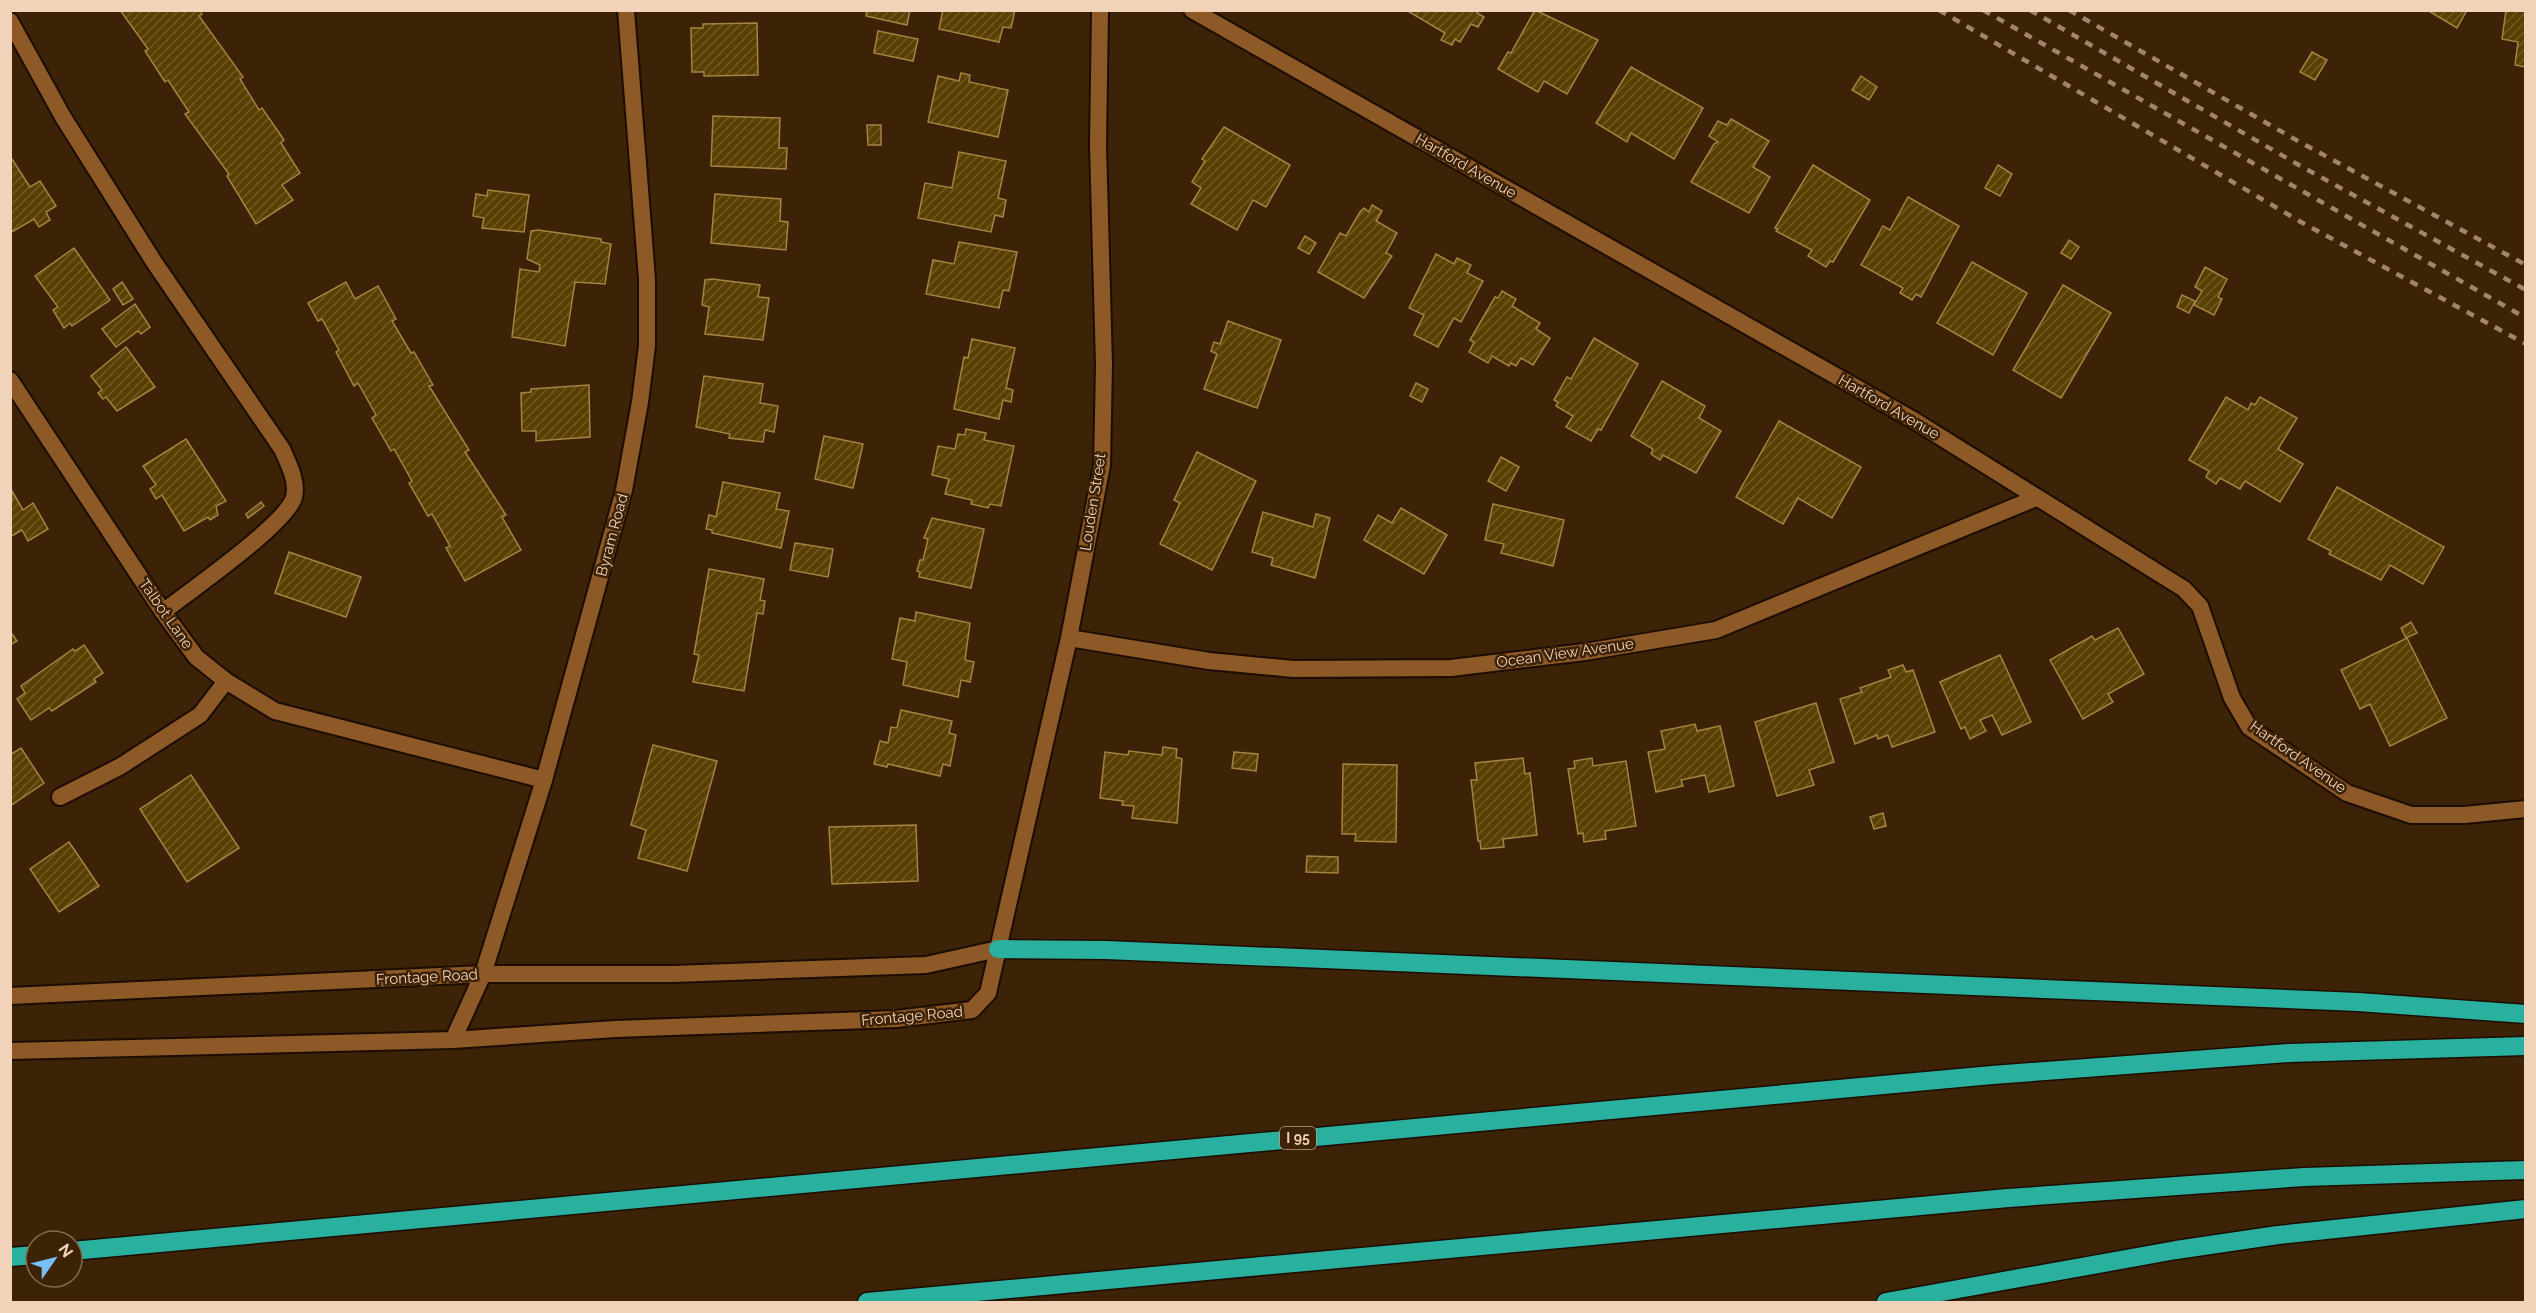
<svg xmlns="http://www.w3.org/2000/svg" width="2536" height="1313" viewBox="0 0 2536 1313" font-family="Raleway,sans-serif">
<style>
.building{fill:url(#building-hatch);stroke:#a58341;stroke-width:1.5}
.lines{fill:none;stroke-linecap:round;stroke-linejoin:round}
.service-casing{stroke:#1d0d01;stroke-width:20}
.minor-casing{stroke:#1d0d01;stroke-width:20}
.secondary-casing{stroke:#1d0d01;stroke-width:20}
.motorway-casing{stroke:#1d0d01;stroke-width:21}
.service{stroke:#8c5927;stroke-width:16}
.minor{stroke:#8c5927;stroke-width:16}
.secondary{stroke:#8c5927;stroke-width:16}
.motorway{stroke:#29b09f;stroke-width:18}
.rail{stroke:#a1856b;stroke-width:4.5;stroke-dasharray:8 8;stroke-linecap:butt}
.labels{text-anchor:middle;stroke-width:5;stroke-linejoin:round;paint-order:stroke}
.shield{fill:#3c2207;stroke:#bb9e84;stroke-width:1.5}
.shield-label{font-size:14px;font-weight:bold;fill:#f1d3ba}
.street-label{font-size:15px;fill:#f1d3ba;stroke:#3c2207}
</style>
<defs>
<pattern id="building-hatch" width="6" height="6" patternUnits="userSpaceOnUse" patternTransform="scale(1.5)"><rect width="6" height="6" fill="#583f02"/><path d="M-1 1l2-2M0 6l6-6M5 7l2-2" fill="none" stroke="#705a25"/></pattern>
</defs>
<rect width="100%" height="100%" fill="#3c2207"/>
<!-- building -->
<g class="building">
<path d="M 120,10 L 200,10 L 202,14 L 199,16 L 243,77 L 240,79 L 259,110 L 262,108 L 284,140 L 281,143 L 300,173 L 282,185 L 293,200 L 256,224 L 227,176 L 229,174 L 185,114 L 189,112 L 168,80 L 165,82 L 145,51 L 148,49 Z"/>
<path d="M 867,10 L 910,10 L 907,25 L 866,16 Z"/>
<path d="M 943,10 L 1015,10 L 1011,28 L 1003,27 L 999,42 L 939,29 Z"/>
<path d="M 1406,10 L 1478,10 L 1477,13 L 1484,17 L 1478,27 L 1471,24 L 1460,42 L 1455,39 L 1452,45 L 1441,40 L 1445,33 Z"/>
<path d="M 1535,10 L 1598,40 L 1567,94 L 1544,81 L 1538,92 L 1498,69 L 1508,52 L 1511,53 Z"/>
<path d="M 2427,10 L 2467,10 L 2457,28 Z"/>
<path d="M 2506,10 L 2526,10 L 2526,67 L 2515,65 L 2518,42 L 2502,39 Z"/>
<path d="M 757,23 L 758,75 L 704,76 L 704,72 L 692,72 L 691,28 L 703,28 L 703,24 Z"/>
<path d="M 878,31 L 918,39 L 913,61 L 874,53 Z"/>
<path d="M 2312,52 L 2327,60 L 2315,80 L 2300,72 Z"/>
<path d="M 1631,67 L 1703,108 L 1674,159 L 1631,133 L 1627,142 L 1596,123 Z"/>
<path d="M 961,73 L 970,75 L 969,82 L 1008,90 L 998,137 L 928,122 L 938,76 L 959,81 Z"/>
<path d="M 1861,76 L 1877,87 L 1869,100 L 1852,90 Z"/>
<path d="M 713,116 L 780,118 L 779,148 L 787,148 L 786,169 L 711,166 Z"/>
<path d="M 1731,119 L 1769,141 L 1753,167 L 1770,177 L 1749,213 L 1691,182 L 1714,144 L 1718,142 L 1709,136 L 1718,121 L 1727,125 Z"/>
<path d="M 867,125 L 881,125 L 881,145 L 868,145 Z"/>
<path d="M 1224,127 L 1290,165 L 1266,207 L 1253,200 L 1237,230 L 1191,204 L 1201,188 L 1192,182 L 1205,161 L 1202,159 Z"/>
<path d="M 959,152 L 1006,161 L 998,198 L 1006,200 L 1003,217 L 995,215 L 991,232 L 918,218 L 925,183 L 952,188 Z"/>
<path d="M 10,156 L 30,187 L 40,181 L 56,206 L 46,212 L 50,220 L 39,227 L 34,219 L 10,233 Z"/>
<path d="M 1813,165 L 1870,200 L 1833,262 L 1830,261 L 1826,267 L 1808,256 L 1812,250 L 1776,231 L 1778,229 L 1775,228 Z"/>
<path d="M 1998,165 L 2012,174 L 2000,196 L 1985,188 Z"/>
<path d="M 488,190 L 529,195 L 524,232 L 482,228 L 484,218 L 473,216 L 476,194 L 487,196 Z"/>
<path d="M 715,194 L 781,199 L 780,221 L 788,222 L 786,250 L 711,243 Z"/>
<path d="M 1908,197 L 1959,226 L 1921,297 L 1916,294 L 1912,300 L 1900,293 L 1903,288 L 1861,265 L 1883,226 L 1890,230 Z"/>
<path d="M 1372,205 L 1382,211 L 1376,221 L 1397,233 L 1386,253 L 1392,256 L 1364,298 L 1318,272 L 1340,233 L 1346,236 L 1360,212 L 1364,208 L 1369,212 Z"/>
<path d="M 538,230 L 601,239 L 601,242 L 611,244 L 605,284 L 575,282 L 565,346 L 512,337 L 520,269 L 539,272 L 540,265 L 527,259 L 531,231 Z"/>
<path d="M 1305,236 L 1316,243 L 1309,254 L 1298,248 Z"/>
<path d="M 2069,240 L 2079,247 L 2071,259 L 2061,253 Z"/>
<path d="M 959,242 L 1017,252 L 1009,291 L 1003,290 L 999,308 L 926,294 L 933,260 L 954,264 Z"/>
<path d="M 74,248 L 110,300 L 72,326 L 70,323 L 64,328 L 53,310 L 58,307 L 35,276 Z"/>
<path d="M 1436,254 L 1454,264 L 1457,258 L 1471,265 L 1467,273 L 1483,281 L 1461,322 L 1454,318 L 1438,347 L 1414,335 L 1424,315 L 1409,308 Z"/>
<path d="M 1972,262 L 2027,293 L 1993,355 L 1937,323 Z"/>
<path d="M 2205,267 L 2227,279 L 2218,297 L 2222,299 L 2214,315 L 2194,305 L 2202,291 L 2195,287 Z"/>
<path d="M 712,279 L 760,285 L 758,297 L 769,298 L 763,340 L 705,334 L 709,307 L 702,305 L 705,280 Z"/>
<path d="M 122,282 L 133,299 L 123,305 L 113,289 Z"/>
<path d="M 346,282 L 355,299 L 378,286 L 396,319 L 392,321 L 411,353 L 414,352 L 433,385 L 429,386 L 469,450 L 465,452 L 506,515 L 502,517 L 521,550 L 465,581 L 446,548 L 450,546 L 432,514 L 428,516 L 409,483 L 412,481 L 394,449 L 391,451 L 372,418 L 376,415 L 358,383 L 354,386 L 336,352 L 339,350 L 322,319 L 318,321 L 308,303 Z"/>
<path d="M 2063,285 L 2111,313 L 2061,398 L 2013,370 Z"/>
<path d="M 1502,291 L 1516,299 L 1512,306 L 1540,323 L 1536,329 L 1550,338 L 1533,365 L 1521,358 L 1516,366 L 1511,363 L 1509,366 L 1492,356 L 1488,363 L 1469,352 L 1474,342 L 1470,340 L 1495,297 L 1498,298 Z"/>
<path d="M 2182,295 L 2195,301 L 2189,313 L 2177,307 Z"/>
<path d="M 135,304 L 150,327 L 141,334 L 138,331 L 116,347 L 102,329 Z"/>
<path d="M 1228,321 L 1281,340 L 1257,408 L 1204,389 L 1217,354 L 1211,351 L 1214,342 L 1220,344 Z"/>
<path d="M 1594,338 L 1638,364 L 1601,430 L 1598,429 L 1591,441 L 1566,427 L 1573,416 L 1556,406 L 1558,402 L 1554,400 L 1567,377 L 1571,379 Z"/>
<path d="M 972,339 L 1015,348 L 1006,388 L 1013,390 L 1011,402 L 1003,400 L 999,419 L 954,409 L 964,357 L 968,358 Z"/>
<path d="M 126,347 L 155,387 L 117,411 L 106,397 L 103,399 L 98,393 L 102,390 L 91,376 Z"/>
<path d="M 704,376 L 763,384 L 760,403 L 778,406 L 774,432 L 765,430 L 763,442 L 729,438 L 730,434 L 696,427 Z"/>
<path d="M 1662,381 L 1705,406 L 1699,418 L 1721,431 L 1696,473 L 1663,455 L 1660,460 L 1651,454 L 1653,449 L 1631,436 Z"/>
<path d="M 1416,383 L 1428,389 L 1422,402 L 1410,396 Z"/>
<path d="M 589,385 L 590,437 L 536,441 L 536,431 L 522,431 L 521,393 L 531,392 L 531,389 Z"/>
<path d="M 2226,397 L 2248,410 L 2251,403 L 2255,405 L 2260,397 L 2297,418 L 2278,449 L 2303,464 L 2280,502 L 2245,481 L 2240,489 L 2220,478 L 2216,484 L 2206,477 L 2209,471 L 2189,460 Z"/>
<path d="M 1779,421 L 1861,467 L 1832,518 L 1798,498 L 1783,524 L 1736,497 Z"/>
<path d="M 966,429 L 986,433 L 984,440 L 1014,446 L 1001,506 L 990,504 L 988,508 L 971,504 L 972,500 L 945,494 L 949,479 L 932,475 L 938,446 L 955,449 L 958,434 L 965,435 Z"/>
<path d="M 824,436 L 863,444 L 853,488 L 815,479 Z"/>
<path d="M 186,439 L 226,501 L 216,506 L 218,515 L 210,520 L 208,517 L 184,531 L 162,495 L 156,499 L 150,489 L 156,485 L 143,466 Z"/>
<path d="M 1197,452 L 1256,481 L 1212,570 L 1160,544 L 1180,503 L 1174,500 Z"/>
<path d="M 1501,457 L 1519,467 L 1506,491 L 1488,481 Z"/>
<path d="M 723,482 L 780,493 L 776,509 L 789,511 L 781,548 L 712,533 L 712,530 L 706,529 L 709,515 L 716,517 Z"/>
<path d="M 2337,487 L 2444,547 L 2423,584 L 2390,565 L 2381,580 L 2329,554 L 2331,551 L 2308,539 Z"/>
<path d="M 12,491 L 23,510 L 33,503 L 48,529 L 28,541 L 22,530 L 10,537 Z"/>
<path d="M 261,502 L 264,506 L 248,518 L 246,514 Z"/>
<path d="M 1493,504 L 1564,520 L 1553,566 L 1501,553 L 1504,544 L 1485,540 Z"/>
<path d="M 1401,508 L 1447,535 L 1424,574 L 1364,540 L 1378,515 L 1392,523 Z"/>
<path d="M 1263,512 L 1313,527 L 1316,514 L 1330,518 L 1315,578 L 1271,565 L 1273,558 L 1252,552 Z"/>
<path d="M 932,518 L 984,529 L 971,588 L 919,577 L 920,572 L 917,571 L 920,560 L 923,560 L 928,539 L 924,538 Z"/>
<path d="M 795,543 L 833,549 L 828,577 L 790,570 Z"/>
<path d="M 289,552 L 361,577 L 346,617 L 275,593 Z"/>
<path d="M 709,569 L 764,579 L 760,600 L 765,601 L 763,614 L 757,613 L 744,691 L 693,682 L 699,655 L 694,654 Z"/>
<path d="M 916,612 L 970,623 L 965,660 L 974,662 L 970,682 L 961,680 L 958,697 L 903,685 L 907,662 L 892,659 L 900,618 L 915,621 Z"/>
<path d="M 2411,622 L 2417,633 L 2406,638 L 2401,628 Z"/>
<path d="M 2118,628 L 2144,674 L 2108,694 L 2113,702 L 2083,719 L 2050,660 L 2092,636 L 2095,640 Z"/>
<path d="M 10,631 L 17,641 L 10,645 Z"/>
<path d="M 2407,638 L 2447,718 L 2390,746 L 2370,704 L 2360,709 L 2341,670 Z"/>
<path d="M 84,645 L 103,673 L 94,679 L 96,682 L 52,711 L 49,708 L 31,720 L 17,699 L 25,693 L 21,686 L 73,649 L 75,651 Z"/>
<path d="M 2000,655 L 2031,722 L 2002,735 L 1992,715 L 1980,720 L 1986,731 L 1970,739 L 1965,727 L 1961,729 L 1940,682 Z"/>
<path d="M 1903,665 L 1906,672 L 1913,670 L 1935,732 L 1892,747 L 1888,735 L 1878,739 L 1877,735 L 1855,744 L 1840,699 L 1862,692 L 1860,688 L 1891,677 L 1888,670 Z"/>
<path d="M 1816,703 L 1834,762 L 1809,770 L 1814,785 L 1777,796 L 1755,722 Z"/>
<path d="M 901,710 L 952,721 L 949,733 L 956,735 L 950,766 L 943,764 L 940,776 L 888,764 L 887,767 L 874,764 L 880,741 L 888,743 L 891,727 L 897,728 Z"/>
<path d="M 1695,724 L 1697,731 L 1720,726 L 1734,786 L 1709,792 L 1705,775 L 1681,780 L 1683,786 L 1656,792 L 1648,752 L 1665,749 L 1661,731 Z"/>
<path d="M 653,745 L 717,761 L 687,871 L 638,858 L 646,830 L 631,825 Z"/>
<path d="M 1163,747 L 1177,749 L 1176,757 L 1182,759 L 1177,823 L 1132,818 L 1134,806 L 1122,805 L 1123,801 L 1100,798 L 1105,752 L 1128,755 L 1129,751 L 1162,755 Z"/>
<path d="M 21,748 L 44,783 L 10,806 L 10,755 Z"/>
<path d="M 1234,752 L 1258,754 L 1256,771 L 1232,768 Z"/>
<path d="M 1523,758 L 1525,774 L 1530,773 L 1537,835 L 1503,839 L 1504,847 L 1481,849 L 1480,841 L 1478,841 L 1471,780 L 1477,780 L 1475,763 Z"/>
<path d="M 1592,758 L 1593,766 L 1626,761 L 1636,826 L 1605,831 L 1606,839 L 1584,842 L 1583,833 L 1578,834 L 1568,769 L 1575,768 L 1574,761 Z"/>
<path d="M 1343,764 L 1397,765 L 1396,842 L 1355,841 L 1356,834 L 1342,834 Z"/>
<path d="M 191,775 L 239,848 L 187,882 L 140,809 Z"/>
<path d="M 1883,813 L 1886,826 L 1874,829 L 1870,817 Z"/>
<path d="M 916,825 L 918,881 L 832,884 L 829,827 Z"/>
<path d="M 69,842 L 99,886 L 59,912 L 30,869 Z"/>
<path d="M 1307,856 L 1338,857 L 1338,873 L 1306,872 Z"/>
</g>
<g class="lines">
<defs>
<g id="service">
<path d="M 10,21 L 63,117 L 154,262 L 282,449 C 288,463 298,481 294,497 C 288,523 188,592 163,612"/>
<path d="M 60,797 L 121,766 L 200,715 L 226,681"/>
</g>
<g id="minor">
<path d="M 1192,10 L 1915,421 L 2184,589 L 2200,606 L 2232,698 L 2249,727 L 2347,793 L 2411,815 L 2464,815 L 2526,809"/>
<path d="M 10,380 L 163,612 L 196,657 L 226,681 L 275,711 L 544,780"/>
<path d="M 1069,638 L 1209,661 L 1293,669 L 1451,668 L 1585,652 L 1716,630 L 2036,498"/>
<path d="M 998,949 L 1069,638 L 1102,465 L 1104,365 L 1098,145 L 1100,10"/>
</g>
<g id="secondary">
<path d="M 10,996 L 483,974 L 673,974 L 926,965 L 998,949 L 988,993 L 972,1010 L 896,1019 L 615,1029 L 453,1040 L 10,1051"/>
<path d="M 453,1040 L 483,974 L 544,780 L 624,490 L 640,402 L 647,346 L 647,279 L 626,10"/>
</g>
<g id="motorway">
<path d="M 998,949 L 1106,950 L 2358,1002 L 2526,1014"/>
<path d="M 72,1251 L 1992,1075 L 2289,1053 L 2526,1046"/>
<path d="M 10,1257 L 36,1255"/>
<path d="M 867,1302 L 2008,1198 L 2304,1177 L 2526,1170"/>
<path d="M 1886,1302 L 2176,1250 L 2278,1235 L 2526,1209"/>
</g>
</defs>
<!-- service casing -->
<use href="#service" class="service-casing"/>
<!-- minor casing -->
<use href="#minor" class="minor-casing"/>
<!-- secondary casing -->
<use href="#secondary" class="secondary-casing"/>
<!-- motorway casing -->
<use href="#motorway" class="motorway-casing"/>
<!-- service -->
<use href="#service" class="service"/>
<!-- minor -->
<use href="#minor" class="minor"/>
<!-- secondary -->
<use href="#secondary" class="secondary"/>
<!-- motorway -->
<use href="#motorway" class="motorway"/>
<!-- rail -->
<g class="rail">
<path d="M 1939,10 L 2301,222 L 2526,344"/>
<path d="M 1983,10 L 2526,318"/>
<path d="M 2030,10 L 2297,164 L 2526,290"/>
<path d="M 2069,10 L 2298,141 L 2526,265"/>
</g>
</g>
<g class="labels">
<!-- shield labels -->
<rect class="shield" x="1280" y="1127" width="36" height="22" rx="4.5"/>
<g class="shield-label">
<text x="1298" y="1143">I 95</text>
</g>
<!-- street labels -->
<g class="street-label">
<text transform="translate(1466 166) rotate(30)" y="5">Hartford Avenue</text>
<text transform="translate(1889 407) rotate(30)" y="5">Hartford Avenue</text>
<text transform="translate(1093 502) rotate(-81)" y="5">Louden Street</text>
<text transform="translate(612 535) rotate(-75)" y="5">Byram Road</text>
<text transform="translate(166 614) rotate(55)" y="5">Talbot Lane</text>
<text transform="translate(1565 653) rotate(-8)" y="5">Ocean View Avenue</text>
<text transform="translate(2298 757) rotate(35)" y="5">Hartford Avenue</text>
<text transform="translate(427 977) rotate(-3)" y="5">Frontage Road</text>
<text transform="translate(912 1016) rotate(-5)" y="5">Frontage Road</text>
</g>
</g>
<!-- border -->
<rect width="2536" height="1313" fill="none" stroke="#f1d3ba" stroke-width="24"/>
<!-- north arrow -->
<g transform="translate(54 1259) rotate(55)"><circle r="28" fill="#3c2207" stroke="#84694f" stroke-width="1.5"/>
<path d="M0-4.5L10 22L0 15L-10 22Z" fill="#76c0f7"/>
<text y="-9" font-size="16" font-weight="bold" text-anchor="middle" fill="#f1d3ba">N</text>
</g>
</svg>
